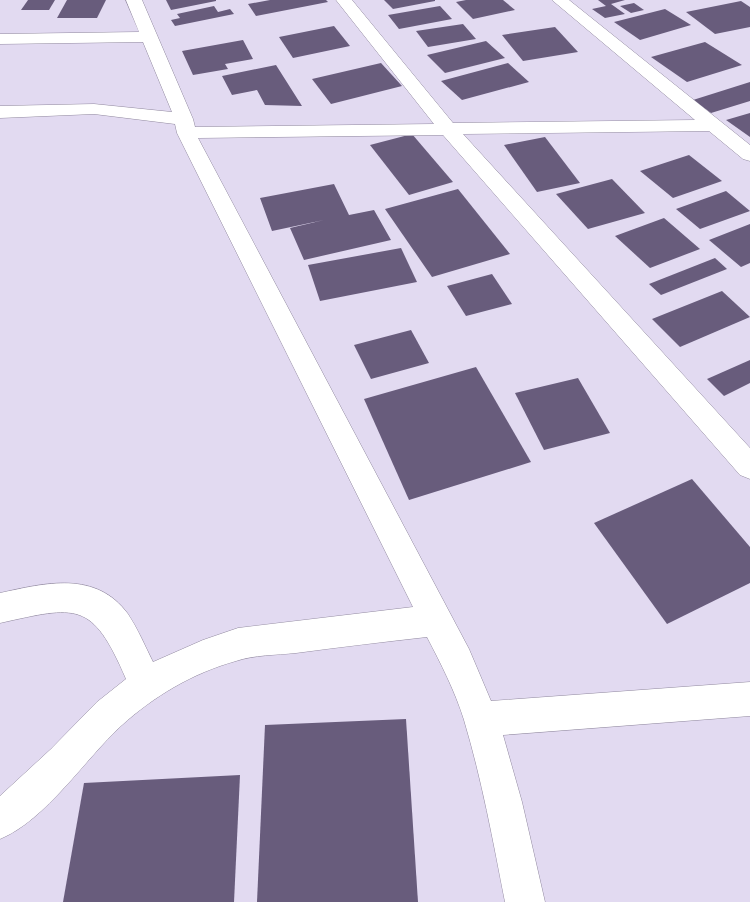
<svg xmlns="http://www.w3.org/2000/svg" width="750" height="902" viewBox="0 0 750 902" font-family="Quicksand,sans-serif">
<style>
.building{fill:#685c7c}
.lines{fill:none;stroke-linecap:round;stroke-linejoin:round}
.minor-casing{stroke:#91899f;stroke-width:1}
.minor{fill:#fff;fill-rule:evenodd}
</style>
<rect width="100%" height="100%" fill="#e2daf1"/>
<!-- building -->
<g class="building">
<path d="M 28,0 L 55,0 L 49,10 L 21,10 Z"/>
<path d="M 67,0 L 106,0 L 97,18 L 57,18 Z"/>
<path d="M 166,0 L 216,0 L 216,1 L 171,10 Z"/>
<path d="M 270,0 L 326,0 L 328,2 L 256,16 L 248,4 Z"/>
<path d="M 384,0 L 435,0 L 435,1 L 393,9 Z"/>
<path d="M 466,0 L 503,0 L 515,10 L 473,19 L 456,2 Z"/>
<path d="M 598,0 L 625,0 L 611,4 L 625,14 L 605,18 L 592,9 L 606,6 Z"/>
<path d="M 741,1 L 750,7 L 750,27 L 715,34 L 686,12 Z"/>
<path d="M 634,3 L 644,10 L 631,13 L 620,6 Z"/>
<path d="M 214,6 L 218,12 L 230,9 L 234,14 L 175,26 L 171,20 L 180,18 L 177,14 Z"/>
<path d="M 440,6 L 452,19 L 399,29 L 388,15 Z"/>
<path d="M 665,9 L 691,25 L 640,40 L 614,22 Z"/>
<path d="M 463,24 L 476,39 L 428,47 L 416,31 Z"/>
<path d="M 334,26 L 350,46 L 293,58 L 279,37 Z"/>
<path d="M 555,27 L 578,52 L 523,61 L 502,35 Z"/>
<path d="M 243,40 L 253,59 L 225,64 L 228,69 L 193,75 L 182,51 Z"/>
<path d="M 486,41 L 505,58 L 445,73 L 427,55 Z"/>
<path d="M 705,42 L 742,65 L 687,82 L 651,57 Z"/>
<path d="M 381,63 L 402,86 L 331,104 L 312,79 Z"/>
<path d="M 508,63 L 529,82 L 462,100 L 441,81 Z"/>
<path d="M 276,65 L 302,106 L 265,105 L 257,90 L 232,95 L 222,76 Z"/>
<path d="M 750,82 L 750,101 L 711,113 L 693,100 Z"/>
<path d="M 750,113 L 750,137 L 726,120 Z"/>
<path d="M 412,134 L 453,182 L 409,195 L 370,145 Z"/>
<path d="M 545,137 L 580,183 L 537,192 L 504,145 Z"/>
<path d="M 689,155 L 722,181 L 673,198 L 640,171 Z"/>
<path d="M 612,179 L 645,213 L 588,229 L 556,194 Z"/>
<path d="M 334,184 L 349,215 L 374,210 L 391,240 L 304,260 L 290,228 L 324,220 L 272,231 L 260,198 Z"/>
<path d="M 458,189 L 510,254 L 432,277 L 385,209 Z"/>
<path d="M 726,191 L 750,211 L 700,229 L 676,209 Z"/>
<path d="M 664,218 L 700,249 L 650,268 L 615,236 Z"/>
<path d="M 750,224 L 750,263 L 741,267 L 709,240 Z"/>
<path d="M 401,248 L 417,282 L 320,301 L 308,265 Z"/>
<path d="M 715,258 L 727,269 L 661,295 L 649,284 Z"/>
<path d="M 492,274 L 512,304 L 466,316 L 447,286 Z"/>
<path d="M 722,291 L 750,317 L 680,347 L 652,319 Z"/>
<path d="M 411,330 L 429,363 L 371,379 L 354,345 Z"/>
<path d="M 750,360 L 750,383 L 724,396 L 707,379 Z"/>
<path d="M 476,367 L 531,462 L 409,500 L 364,399 Z"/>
<path d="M 578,378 L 610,433 L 544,450 L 515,393 Z"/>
<path d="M 692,479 L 750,547 L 750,583 L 667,624 L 594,523 Z"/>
<path d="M 406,719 L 418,902 L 257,902 L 265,725 Z"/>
<path d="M 240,775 L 234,902 L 63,902 L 84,783 Z"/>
</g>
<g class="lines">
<defs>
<path id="minor" d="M 126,0 L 142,0 L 193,119 L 195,127 L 434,124 L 336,0 L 352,0 L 453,123 L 695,120 L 552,0 L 569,0 L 750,145 L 750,161 L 743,159 L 709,131 L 463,134 L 750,448 L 750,479 L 740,475 L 443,135 L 198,138 L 469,649 L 491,701 L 750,682 L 750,716 L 503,735 L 522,802 L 545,902 L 505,902 C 493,841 482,780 464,720 C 455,691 441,664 427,637 C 383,642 340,647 296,653 C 276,655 254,655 236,661 C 193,673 154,696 121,726 C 85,759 46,820 0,839 L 0,796 L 51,749 L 97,702 L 126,679 C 92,600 77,606 0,623 L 0,593 C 45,583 96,570 128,614 C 138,629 145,646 153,662 L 203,640 L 238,628 L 413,607 L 177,133 L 175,124 L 94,114 L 0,118 L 0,106 L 94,104 L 172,112 L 143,42 L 0,44 L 0,34 L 139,32 Z"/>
</defs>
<!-- minor casing -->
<use href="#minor" class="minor-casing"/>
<!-- minor -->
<use href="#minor" class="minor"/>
</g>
</svg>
